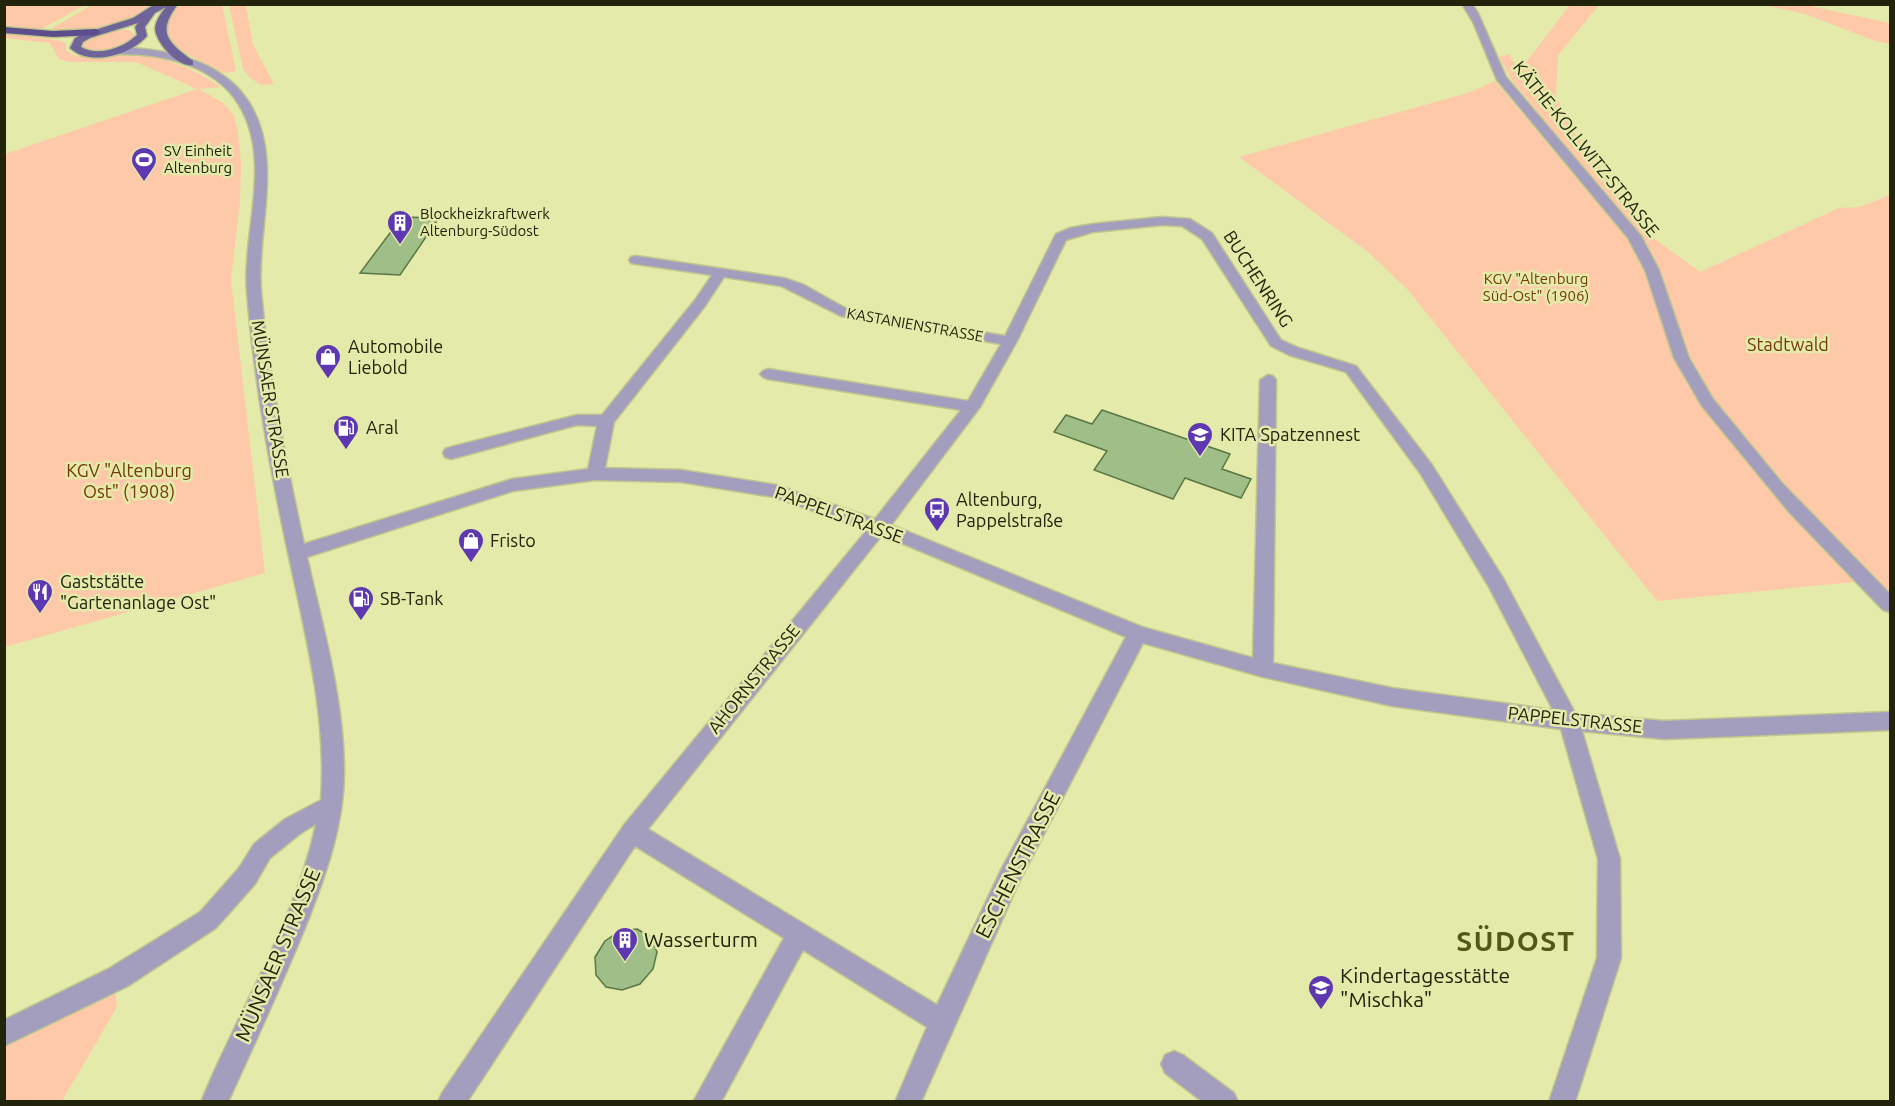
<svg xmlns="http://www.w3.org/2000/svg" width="1895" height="1106" viewBox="0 0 1895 1106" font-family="Ubuntu,sans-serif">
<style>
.green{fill:#fec9a9}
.building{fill:#9fbe88;stroke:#5a7744;stroke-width:1.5}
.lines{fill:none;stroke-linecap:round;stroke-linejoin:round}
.minor-casing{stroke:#c1c68d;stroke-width:3}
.major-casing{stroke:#c1c68d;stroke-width:3}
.highway-casing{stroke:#c1c68d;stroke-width:3}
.minor{fill:#a39ebd;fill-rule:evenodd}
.major{fill:#6f649a;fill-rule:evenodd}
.highway{fill:#5c4e8c;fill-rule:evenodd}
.labels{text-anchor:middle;stroke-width:5;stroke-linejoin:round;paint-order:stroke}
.far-poi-label{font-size:15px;fill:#21230a;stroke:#e4eaaa;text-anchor:start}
.far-park-label{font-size:15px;fill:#763804;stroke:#e4eaaa}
.far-street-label{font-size:15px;fill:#21230a;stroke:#e4eaaa}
.street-label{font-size:18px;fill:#21230a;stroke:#e4eaaa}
.park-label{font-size:18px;fill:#763804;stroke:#e4eaaa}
.poi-label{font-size:18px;fill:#21230a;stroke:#e4eaaa;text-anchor:start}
.near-street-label{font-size:21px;fill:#21230a;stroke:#e4eaaa}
.near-poi-label{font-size:21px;fill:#21230a;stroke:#e4eaaa;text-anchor:start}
.near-district-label{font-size:28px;font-weight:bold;letter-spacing:1.5px;fill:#53571a;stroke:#e4eaaa}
</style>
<rect width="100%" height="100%" fill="#e4eaaa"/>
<!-- green -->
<g class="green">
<path d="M 5,4 L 85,4 L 85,5 L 43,28 L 36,29 L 5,25 Z"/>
<path d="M 92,5 L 155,5 C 130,21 81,42 51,29 Z"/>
<path d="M 178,5 L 222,5 L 236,71 L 224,73 C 198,57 143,43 178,5 Z"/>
<path d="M 229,5 L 246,5 L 253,45 L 274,84 L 261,85 L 249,77 L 243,69 Z"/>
<path d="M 1570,5 L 1599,5 L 1558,55 L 1556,97 L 1575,133 L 1652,237 L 1700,272 L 1839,208 L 1860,207 L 1890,195 L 1890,596 L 1875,580 L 1657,601 L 1408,290 L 1368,252 L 1239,157 L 1471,92 L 1495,81 L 1627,239 L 1652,281 L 1666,288 C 1654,251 1627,222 1603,193 L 1604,189 L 1591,178 L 1511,79 L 1499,57 L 1509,54 L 1518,69 L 1524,65 Z"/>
<path d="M 1764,5 L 1805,5 L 1890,23 L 1890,44 L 1875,41 L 1805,14 Z"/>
<path d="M 114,30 L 130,30 L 136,36 C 125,50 96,56 81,47 L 85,39 Z"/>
<path d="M 5,33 L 62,41 L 66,44 L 66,50 C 83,65 110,52 130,53 C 162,56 195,69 221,87 L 199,89 L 223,103 L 234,115 L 238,132 L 241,164 L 240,201 L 231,280 L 265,573 L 5,647 L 5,154 L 197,89 L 136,62 L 69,62 L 59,59 L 50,43 L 5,38 Z"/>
<path d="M 115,989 L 117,1007 L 62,1101 L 5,1102 L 5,1044 Z"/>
</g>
<!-- building -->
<g class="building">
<path d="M 402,217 L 439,218 L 400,275 L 360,273 Z"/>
<path d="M 1102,410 L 1230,454 L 1222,469 L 1251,479 L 1241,498 L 1185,478 L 1173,499 L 1094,470 L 1107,451 L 1054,432 L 1066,415 L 1092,424 Z"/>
<path d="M 637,929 L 651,937 L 657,952 L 653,969 L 640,984 L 622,990 L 606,987 L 596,975 L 595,957 L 605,941 L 620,931 Z"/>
</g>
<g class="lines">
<defs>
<g id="minor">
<path d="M 1462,4 L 1472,4 L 1478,13 L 1506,77 L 1641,236 L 1659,270 L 1689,358 L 1713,399 L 1782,483 L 1890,594 L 1890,612 L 1883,610 L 1789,512 L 1702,406 L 1674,358 L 1645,270 L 1628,238 L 1497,80 L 1473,22 Z"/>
<path d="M 132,48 C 176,51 225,63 250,104 C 284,161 256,231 261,292 C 269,377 286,461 304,544 L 512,479 L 588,469 L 597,426 L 577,425 L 451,459 L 445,457 L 443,453 L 445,449 L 451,447 L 577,415 L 602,415 L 695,300 L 712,275 L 636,264 L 631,263 L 629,260 L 631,257 L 636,256 L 784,278 L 804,285 L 845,308 L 1005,336 L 1056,234 L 1070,228 L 1093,224 L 1162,217 L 1190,219 L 1212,233 L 1281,340 L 1299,348 L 1356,366 L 1432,465 L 1503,578 L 1575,713 L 1664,721 L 1890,712 L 1890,730 L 1664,739 L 1582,731 L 1620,859 L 1621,958 L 1575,1102 L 1549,1102 L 1597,958 L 1598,859 L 1561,729 L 1392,706 L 1263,677 L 1143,643 L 1018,884 L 921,1102 L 895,1102 L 927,1027 L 803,950 L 721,1102 L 693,1102 L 784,938 L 635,846 L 467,1102 L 438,1102 L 442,1093 L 624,825 L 867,530 L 774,497 L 681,482 L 595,480 L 513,491 L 307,557 C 323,628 344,699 344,772 C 344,823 327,871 309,918 C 284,980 256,1041 228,1102 L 201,1102 C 239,1009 295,923 316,824 L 301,833 L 270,858 L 255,884 L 216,928 L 128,986 L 4,1046 L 4,1020 L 110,968 L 200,912 L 239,868 L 254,844 L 285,819 L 321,800 C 327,717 306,638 289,557 C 270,470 254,381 247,292 C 242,232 273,161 239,105 C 214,63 158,53 114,54 L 109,51 L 114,48 ZM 1162,225 L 1182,226 L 1202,239 L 1271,346 L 1289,355 L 1346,372 L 1420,473 L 1489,587 L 1553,710 L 1392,688 L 1273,663 L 1276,380 L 1273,376 L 1268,375 L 1260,380 L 1253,658 L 1142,627 L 891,525 L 980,407 L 1017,341 L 1066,240 L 1093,232 ZM 724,277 L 781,286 L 841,316 L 1001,344 L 968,401 L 768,369 L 763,371 L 760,374 L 763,377 L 768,379 L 961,410 L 875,519 L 776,485 L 681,470 L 605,468 L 614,422 L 705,306 ZM 882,535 L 1126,637 L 1002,868 L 937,1005 L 648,829 Z"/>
<path d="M 1174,1051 L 1183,1055 L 1234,1093 L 1238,1102 L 1203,1102 L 1165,1073 L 1161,1064 L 1165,1055 Z"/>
</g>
<path id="major" d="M 155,4 L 178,4 C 156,33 168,42 193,61 L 193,65 C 178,68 155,42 155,28 C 156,20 161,13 166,7 L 155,13 L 145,27 L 147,36 C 131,55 89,67 70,48 L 75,38 L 82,34 L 133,18 ZM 138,23 L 135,27 L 137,35 C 123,48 98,57 81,47 L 83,42 L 90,38 Z"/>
<path id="highway" d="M 4,27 L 53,31 L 96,29 L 101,32 L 96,35 L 53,37 L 4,33 Z"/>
</defs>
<!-- minor casing -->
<use href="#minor" class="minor-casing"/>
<!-- major casing -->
<use href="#major" class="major-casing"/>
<!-- highway casing -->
<use href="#highway" class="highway-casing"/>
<!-- minor -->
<use href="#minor" class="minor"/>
<!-- major -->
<use href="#major" class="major"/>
<!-- highway -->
<use href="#highway" class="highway"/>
</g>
<!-- icons -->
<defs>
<symbol id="stadium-pin" viewBox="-11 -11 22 30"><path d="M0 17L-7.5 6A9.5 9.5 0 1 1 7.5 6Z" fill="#5e38b0" stroke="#e4eaaa"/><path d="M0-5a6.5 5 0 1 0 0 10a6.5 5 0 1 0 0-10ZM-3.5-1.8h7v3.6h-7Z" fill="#fff"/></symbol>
<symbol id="building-pin" viewBox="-11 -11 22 30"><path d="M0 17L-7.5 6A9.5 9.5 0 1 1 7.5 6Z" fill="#5e38b0" stroke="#e4eaaa"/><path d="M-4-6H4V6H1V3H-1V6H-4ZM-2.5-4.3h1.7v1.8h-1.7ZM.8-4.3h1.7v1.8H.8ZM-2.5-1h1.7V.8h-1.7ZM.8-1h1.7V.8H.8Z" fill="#fff"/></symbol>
<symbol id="shop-pin" viewBox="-11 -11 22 30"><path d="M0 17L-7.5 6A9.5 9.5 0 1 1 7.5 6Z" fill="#5e38b0" stroke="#e4eaaa"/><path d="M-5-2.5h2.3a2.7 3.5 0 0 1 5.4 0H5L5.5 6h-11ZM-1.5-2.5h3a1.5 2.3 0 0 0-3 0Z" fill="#fff"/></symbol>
<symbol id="fuel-pin" viewBox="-11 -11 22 30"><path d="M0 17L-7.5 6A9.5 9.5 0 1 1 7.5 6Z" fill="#5e38b0" stroke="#e4eaaa"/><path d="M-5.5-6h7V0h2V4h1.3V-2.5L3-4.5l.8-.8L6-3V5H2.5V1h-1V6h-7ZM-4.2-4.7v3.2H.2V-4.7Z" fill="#fff"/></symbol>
<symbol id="school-pin" viewBox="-11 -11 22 30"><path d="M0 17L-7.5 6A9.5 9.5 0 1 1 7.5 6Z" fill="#5e38b0" stroke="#e4eaaa"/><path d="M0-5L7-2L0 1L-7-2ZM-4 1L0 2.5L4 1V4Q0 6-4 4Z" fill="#fff"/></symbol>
<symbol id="bus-pin" viewBox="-11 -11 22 30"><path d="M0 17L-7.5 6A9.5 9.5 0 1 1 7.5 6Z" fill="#5e38b0" stroke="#e4eaaa"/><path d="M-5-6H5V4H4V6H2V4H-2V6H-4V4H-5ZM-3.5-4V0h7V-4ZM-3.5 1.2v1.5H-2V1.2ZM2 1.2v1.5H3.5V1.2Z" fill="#fff"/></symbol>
<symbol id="restaurant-pin" viewBox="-11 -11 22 30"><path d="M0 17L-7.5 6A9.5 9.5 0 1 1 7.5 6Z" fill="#5e38b0" stroke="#e4eaaa"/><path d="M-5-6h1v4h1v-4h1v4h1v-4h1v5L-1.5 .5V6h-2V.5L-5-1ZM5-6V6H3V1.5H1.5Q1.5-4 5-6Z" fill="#fff"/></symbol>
</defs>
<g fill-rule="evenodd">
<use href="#stadium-pin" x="129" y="145" width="30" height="40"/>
<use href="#building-pin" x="385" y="208" width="30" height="40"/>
<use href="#shop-pin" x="313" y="342" width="30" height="40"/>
<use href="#fuel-pin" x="331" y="413" width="30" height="40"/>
<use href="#school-pin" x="1185" y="420" width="30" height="40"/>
<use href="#bus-pin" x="922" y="495" width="30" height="40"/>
<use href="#shop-pin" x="456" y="526" width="30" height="40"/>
<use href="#restaurant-pin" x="25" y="577" width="30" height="40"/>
<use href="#fuel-pin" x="346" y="584" width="30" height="40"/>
<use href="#building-pin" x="610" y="925" width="30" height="40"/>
<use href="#school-pin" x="1306" y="973" width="30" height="40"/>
</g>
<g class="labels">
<!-- far-poi labels -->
<g class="far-poi-label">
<text x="164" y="156">SV Einheit<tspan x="164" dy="17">Altenburg</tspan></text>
<text x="420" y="219">Blockheizkraftwerk<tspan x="420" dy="17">Altenburg-Südost</tspan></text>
</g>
<!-- far-park labels -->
<g class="far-park-label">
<text x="1536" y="284">KGV "Altenburg<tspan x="1536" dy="17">Süd-Ost" (1906)</tspan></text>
</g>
<!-- far-street labels -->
<g class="far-street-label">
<text transform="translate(915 325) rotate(10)" y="5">KASTANIENSTRASSE</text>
</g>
<!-- street labels -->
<g class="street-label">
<text transform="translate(1586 149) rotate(51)" y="6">KÄTHE-KOLLWITZ-STRASSE</text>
<text transform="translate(1258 279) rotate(57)" y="6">BUCHENRING</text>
<text transform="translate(270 399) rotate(81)" y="6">MÜNSAER STRASSE</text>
<text transform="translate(839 515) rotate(20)" y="6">PAPPELSTRASSE</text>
<text transform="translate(754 679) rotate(-51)" y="6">AHORNSTRASSE</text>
<text transform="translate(1575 720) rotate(6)" y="6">PAPPELSTRASSE</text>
</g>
<!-- park labels -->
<g class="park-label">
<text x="1788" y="351">Stadtwald</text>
<text x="129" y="477">KGV "Altenburg<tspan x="129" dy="21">Ost" (1908)</tspan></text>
</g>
<!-- poi labels -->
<g class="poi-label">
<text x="348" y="353">Automobile<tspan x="348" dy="21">Liebold</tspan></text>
<text x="366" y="434">Aral</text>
<text x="1220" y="441">KITA Spatzennest</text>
<text x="956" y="506">Altenburg,<tspan x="956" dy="21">Pappelstraße</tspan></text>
<text x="490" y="547">Fristo</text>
<text x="60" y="588">Gaststätte<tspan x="60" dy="21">"Gartenanlage Ost"</tspan></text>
<text x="380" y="605">SB-Tank</text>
</g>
<!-- near-street labels -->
<g class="near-street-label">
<text transform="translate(1018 865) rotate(-63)" y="7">ESCHENSTRASSE</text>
<text transform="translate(278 955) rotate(-67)" y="7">MÜNSAER STRASSE</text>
</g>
<!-- near-poi labels -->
<g class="near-poi-label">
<text x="644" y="947">Wasserturm</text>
<text x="1340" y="983">Kindertagesstätte<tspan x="1340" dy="24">"Mischka"</tspan></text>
</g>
<!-- near-district labels -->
<g class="near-district-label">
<text x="1516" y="951">SÜDOST</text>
</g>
</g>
<!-- border -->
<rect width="1895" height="1106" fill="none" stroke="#21230a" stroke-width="12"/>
</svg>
